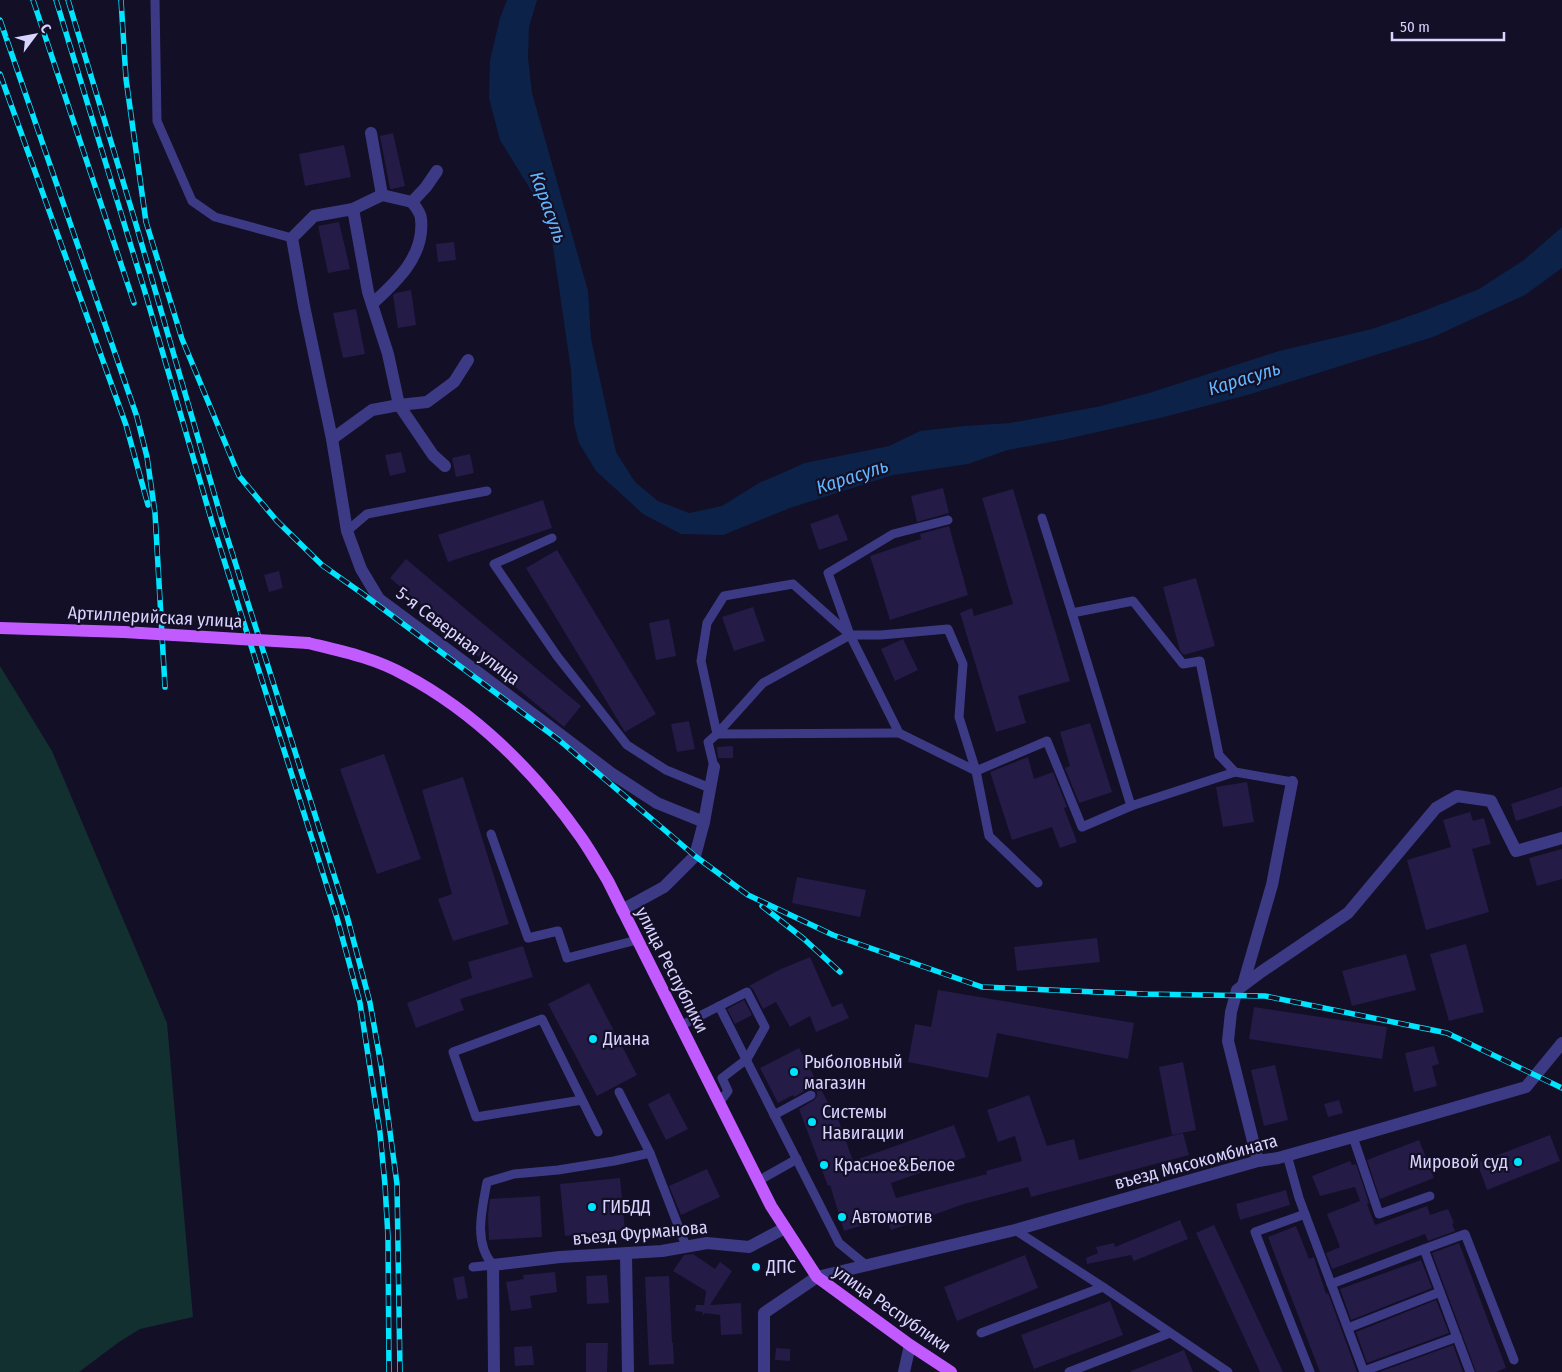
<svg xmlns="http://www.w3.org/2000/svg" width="1562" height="1372" viewBox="0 0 1562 1372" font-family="'Fira Sans Condensed',sans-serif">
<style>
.green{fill:#12302f}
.water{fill:#0c2248}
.building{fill:#241b47}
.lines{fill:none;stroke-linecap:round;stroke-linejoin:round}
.service{stroke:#3d3a85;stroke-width:9}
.minor{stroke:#3d3a85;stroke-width:12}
.primary{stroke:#c25bff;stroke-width:12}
.rail-casing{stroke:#00e5ff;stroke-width:5.5}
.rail{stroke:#130f26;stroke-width:4;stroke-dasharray:11;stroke-linecap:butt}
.primary-bridge{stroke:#c25bff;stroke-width:12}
.poi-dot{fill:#00e5ff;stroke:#130f26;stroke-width:2}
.labels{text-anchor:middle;stroke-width:4.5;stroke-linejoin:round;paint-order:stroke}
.street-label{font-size:18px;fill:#d9d4ff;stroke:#130f26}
.poi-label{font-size:18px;fill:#d9d4ff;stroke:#130f26;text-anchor:start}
.water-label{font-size:19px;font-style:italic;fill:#62b6ff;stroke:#130f26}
</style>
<rect width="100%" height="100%" fill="#130f26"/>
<!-- green -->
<path class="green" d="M 0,666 L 52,751 L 167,1023 L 193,1317 L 140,1329 L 119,1342 L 79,1372 L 0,1372 Z"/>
<!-- water -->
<path class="water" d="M 507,0 L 537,0 L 529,27 L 528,57 L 532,93 L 588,291 L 591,339 L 616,452 L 635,482 L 658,501 L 689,513 L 722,506 L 759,483 L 805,463 L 889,446 L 920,431 L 964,426 L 1010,423 L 1101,406 L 1149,393 L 1279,351 L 1372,329 L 1421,312 L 1479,289 L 1524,260 L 1562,227 L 1562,268 L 1525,295 L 1433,337 L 1251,394 L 1164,417 L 1062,440 L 1008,450 L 968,464 L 893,475 L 790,508 L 723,535 L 681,534 L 643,514 L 596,471 L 579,443 L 574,424 L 571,370 L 551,233 L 537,200 L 500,140 L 489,98 L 490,60 L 500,18 Z"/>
<!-- building -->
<g class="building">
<path d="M 393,133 L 405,186 L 392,189 L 390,189 L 380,136 Z"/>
<path d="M 344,145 L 351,177 L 305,186 L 299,154 Z"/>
<path d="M 339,222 L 350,269 L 328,273 L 318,226 Z"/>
<path d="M 454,242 L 456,260 L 438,262 L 436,244 Z"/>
<path d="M 411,290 L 416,325 L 398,328 L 393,295 L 396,293 Z"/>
<path d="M 356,309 L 365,354 L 343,358 L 333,313 Z"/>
<path d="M 401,452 L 406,472 L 390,476 L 385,455 Z"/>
<path d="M 470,454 L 474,473 L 456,477 L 452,458 Z"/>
<path d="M 943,488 L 949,513 L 917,522 L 911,496 Z"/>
<path d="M 1013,489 L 1070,681 L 1018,696 L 1026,723 L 996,732 L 960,613 L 972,608 L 974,616 L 1013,604 L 982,498 Z"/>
<path d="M 543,500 L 552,528 L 448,562 L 438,535 Z"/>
<path d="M 838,514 L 848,540 L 819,550 L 810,524 Z"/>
<path d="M 949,526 L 968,595 L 890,620 L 870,556 L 921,539 L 920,534 Z"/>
<path d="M 557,550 L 656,714 L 625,732 L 526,568 Z"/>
<path d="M 406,559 L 581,706 L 564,727 L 468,648 L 470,646 L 390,578 Z"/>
<path d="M 279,571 L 283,588 L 269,592 L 264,575 Z"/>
<path d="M 1196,578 L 1215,646 L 1184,655 L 1180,651 L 1163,587 Z"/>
<path d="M 753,607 L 765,641 L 734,651 L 722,617 Z"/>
<path d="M 669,619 L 676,656 L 656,660 L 649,623 Z"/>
<path d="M 903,639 L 918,670 L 895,681 L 881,649 Z"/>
<path d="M 689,721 L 695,749 L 677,752 L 671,724 Z"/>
<path d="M 1090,723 L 1112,792 L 1079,803 L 1065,768 L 1070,766 L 1060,732 Z"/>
<path d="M 733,746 L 733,758 L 718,758 L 717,747 Z"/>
<path d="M 384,754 L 421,859 L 377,874 L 340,769 Z"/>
<path d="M 1028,757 L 1034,779 L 1053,772 L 1067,807 L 1064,808 L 1077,842 L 1060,848 L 1052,827 L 1012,840 L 990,772 Z"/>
<path d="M 463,777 L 509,924 L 453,941 L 438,899 L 452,894 L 422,790 Z"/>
<path d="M 1247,782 L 1254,822 L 1223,827 L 1216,787 Z"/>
<path d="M 1562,787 L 1562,806 L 1516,821 L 1511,804 Z"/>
<path d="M 1470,812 L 1473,821 L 1484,818 L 1491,844 L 1472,849 L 1489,912 L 1426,930 L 1407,860 L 1451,847 L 1443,820 Z"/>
<path d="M 1562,849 L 1562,879 L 1537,886 L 1529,858 Z"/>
<path d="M 797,877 L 866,890 L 860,917 L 792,903 Z"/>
<path d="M 1097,938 L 1100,962 L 1017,971 L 1014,947 Z"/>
<path d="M 1466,944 L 1484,1012 L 1449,1021 L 1430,954 Z"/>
<path d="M 523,946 L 533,977 L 460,999 L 464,1010 L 416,1028 L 407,1003 L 472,978 L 468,962 Z"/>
<path d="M 1406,954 L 1416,990 L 1352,1006 L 1342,971 Z"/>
<path d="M 810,957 L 832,1007 L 842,1003 L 849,1018 L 816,1032 L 810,1016 L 790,1027 L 776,1002 L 763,1009 L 753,989 L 749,986 L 781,969 Z"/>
<path d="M 589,983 L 637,1075 L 597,1096 L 548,1004 Z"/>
<path d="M 938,990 L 1134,1023 L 1128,1059 L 997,1033 L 988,1078 L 908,1062 L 915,1024 L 931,1027 Z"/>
<path d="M 744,1000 L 752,1015 L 735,1024 L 727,1009 Z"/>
<path d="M 1254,1007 L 1387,1027 L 1382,1059 L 1249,1039 Z"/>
<path d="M 1434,1046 L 1439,1064 L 1432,1066 L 1437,1086 L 1414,1092 L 1405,1053 Z"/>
<path d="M 799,1048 L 834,1114 L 836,1113 L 853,1161 L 954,1125 L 966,1157 L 891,1183 L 896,1198 L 987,1174 L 986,1171 L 1022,1161 L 1015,1136 L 998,1142 L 987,1110 L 1029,1095 L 1047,1146 L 1074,1139 L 1079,1160 L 1183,1133 L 1189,1155 L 1031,1197 L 1028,1187 L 964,1204 L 891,1230 L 886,1218 L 844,1231 L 830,1185 L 828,1186 L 799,1109 L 814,1100 L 817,1096 L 817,1092 L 814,1089 L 808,1089 L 794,1097 L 793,1095 L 778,1103 L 760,1068 Z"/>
<path d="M 1183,1062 L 1196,1130 L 1172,1135 L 1159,1067 Z"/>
<path d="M 1275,1065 L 1288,1120 L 1264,1126 L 1251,1070 Z"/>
<path d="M 669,1093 L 688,1129 L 666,1140 L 648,1104 Z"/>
<path d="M 1339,1100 L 1343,1113 L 1328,1117 L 1324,1104 Z"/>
<path d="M 1550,1135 L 1560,1161 L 1487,1190 L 1477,1163 Z"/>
<path d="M 1419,1140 L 1434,1178 L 1380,1199 L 1367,1160 Z"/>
<path d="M 1350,1161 L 1352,1165 L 1356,1164 L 1369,1203 L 1367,1204 L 1375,1225 L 1427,1206 L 1430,1215 L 1448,1209 L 1454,1223 L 1452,1224 L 1455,1231 L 1428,1241 L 1425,1234 L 1332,1269 L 1326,1253 L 1340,1247 L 1327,1214 L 1360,1201 L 1355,1187 L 1320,1196 L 1312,1176 Z"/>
<path d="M 707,1169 L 720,1197 L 681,1215 L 669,1186 Z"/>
<path d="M 620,1178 L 625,1230 L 565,1236 L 560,1184 Z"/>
<path d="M 1286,1190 L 1290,1205 L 1240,1220 L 1236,1204 Z"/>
<path d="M 540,1196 L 542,1237 L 489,1240 L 488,1215 L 490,1199 Z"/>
<path d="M 1180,1220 L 1188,1239 L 1134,1261 L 1131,1255 L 1087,1264 L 1086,1258 L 1098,1253 L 1096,1247 L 1114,1243 L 1115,1247 Z"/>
<path d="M 1214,1225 L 1283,1372 L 1260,1372 L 1196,1233 Z"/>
<path d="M 1296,1226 L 1309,1259 L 1314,1257 L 1326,1294 L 1328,1293 L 1357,1372 L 1320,1372 L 1268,1237 Z"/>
<path d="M 1459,1243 L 1506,1368 L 1496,1372 L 1476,1372 L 1432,1253 Z"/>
<path d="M 693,1254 L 715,1269 L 720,1262 L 732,1271 L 710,1305 L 741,1303 L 742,1334 L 721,1335 L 720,1315 L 705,1313 L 702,1316 L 703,1312 L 695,1311 L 696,1305 L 704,1305 L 706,1291 L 673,1271 L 684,1255 Z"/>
<path d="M 1025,1255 L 1038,1288 L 957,1321 L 944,1287 Z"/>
<path d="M 1421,1260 L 1432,1288 L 1351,1320 L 1340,1289 Z"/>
<path d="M 555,1272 L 557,1292 L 530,1296 L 532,1308 L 511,1311 L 506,1282 L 524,1279 L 523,1275 Z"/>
<path d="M 607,1275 L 609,1303 L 587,1304 L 586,1276 Z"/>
<path d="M 464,1276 L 468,1298 L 457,1300 L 453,1278 Z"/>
<path d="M 669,1276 L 672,1343 L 673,1343 L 674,1364 L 649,1365 L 645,1277 Z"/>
<path d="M 1436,1300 L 1449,1333 L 1367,1363 L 1356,1332 Z"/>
<path d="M 1110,1301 L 1123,1335 L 1034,1369 L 1021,1335 Z"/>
<path d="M 586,1343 L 608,1343 L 607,1372 L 586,1372 Z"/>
<path d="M 1453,1345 L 1463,1372 L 1379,1372 Z"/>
<path d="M 532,1346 L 534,1365 L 515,1366 L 514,1347 Z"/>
<path d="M 776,1348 L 790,1349 L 790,1361 L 775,1360 Z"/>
<path d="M 1184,1350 L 1193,1372 L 1131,1372 L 1131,1371 Z"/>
</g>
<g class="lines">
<!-- service -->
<g class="service">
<path d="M 155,0 L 157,121 L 192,201 L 215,217 L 292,238"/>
<path d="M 1042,518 L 1072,613 L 1133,601 L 1183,664 L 1200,661 L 1219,755 L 1235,772 L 1292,782"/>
<path d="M 948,520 L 893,534 L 828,573 L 850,635 L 881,635 L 948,629 L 963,664 L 959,717 L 976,771 L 1047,741 L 1082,827 L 1131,806 L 1072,613"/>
<path d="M 347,531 L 367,514 L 487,491"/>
<path d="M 552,538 L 494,564 L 557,656 L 627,745 L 666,770 L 710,788"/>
<path d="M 850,635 L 763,683 L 717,734 L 701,661 L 707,623 L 724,596 L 793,584 L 850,635 L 899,733 L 976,771 L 989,836 L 1038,883"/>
<path d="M 714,767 L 708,742 L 717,734 L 899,733"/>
<path d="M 1131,806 L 1235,772"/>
<path d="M 491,834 L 528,938 L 558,931 L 567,958 L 637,940"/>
<path d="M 719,1006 L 839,1243 L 867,1266"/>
<path d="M 680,1026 L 747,992 L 765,1027 L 747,1059 L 722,1078 L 728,1091 L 719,1103"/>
<path d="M 619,1092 L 650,1153"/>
<path d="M 582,1100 L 476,1117 L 453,1052 L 542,1019 L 598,1132"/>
<path d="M 774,1115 L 811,1095"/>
<path d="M 1353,1137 L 1379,1214 L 1430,1196"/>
<path d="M 1287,1155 L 1299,1198 L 1364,1372"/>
<path d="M 758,1181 L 797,1159"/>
<path d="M 1305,1214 L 1255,1232 L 1310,1372"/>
<path d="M 1015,1230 L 1103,1287 L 1228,1372"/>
<path d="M 1424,1249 L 1465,1234 L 1514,1360"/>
<path d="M 493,1265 C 473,1243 482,1209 487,1182 L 514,1174 L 558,1170 L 614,1161 L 650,1153 L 686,1246"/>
<path d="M 473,1267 L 493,1265"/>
<path d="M 1331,1284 L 1424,1249 L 1470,1372"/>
<path d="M 1348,1328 L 1440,1292"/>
<path d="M 981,1333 L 1103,1287"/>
<path d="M 1364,1371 L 1457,1337"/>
<path d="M 1069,1372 L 1170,1333"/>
</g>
<!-- minor -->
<g class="minor">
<path d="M 371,133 L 382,195"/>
<path d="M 353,209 L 382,195 L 412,202 L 426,187 L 437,171"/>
<path d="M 372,304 C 396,282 425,256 421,219 C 421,213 415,206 412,202"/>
<path d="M 468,360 L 454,382 L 427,402 L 399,405 L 388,354 L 368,292 L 353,209 L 314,216 L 292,238 L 304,306 L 332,439 L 347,531 L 361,569 L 379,599 L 479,673 L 611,773 L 657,803 L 704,822"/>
<path d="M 332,439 L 372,410 L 399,405 L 433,455 L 445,466"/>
<path d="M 622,910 L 664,887 L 695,856 L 704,822 L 714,767"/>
<path d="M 1243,985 L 1272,885 L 1292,782"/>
<path d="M 1258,1161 L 1228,1041 L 1231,1012 L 1237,990 L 1261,972 L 1348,913 L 1436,808 L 1457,796 L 1491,801 L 1516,851 L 1562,838"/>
<path d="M 626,1254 L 628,1372"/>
<path d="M 494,1372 L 493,1265 L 560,1257 L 662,1251 L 707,1243 L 749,1247 L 785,1228"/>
<path d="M 764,1372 L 764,1313 L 817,1277 L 1015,1230 L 1258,1161 L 1278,1158 L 1353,1137 L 1526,1087 L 1562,1043"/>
<path d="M 904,1372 L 910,1345"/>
</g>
<!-- primary -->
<g class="primary">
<path d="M 0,628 L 124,632"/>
<path d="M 308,643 C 341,651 375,658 405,675 C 475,712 535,772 580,836 C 590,850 599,866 608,881 L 771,1206 L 817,1277 L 910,1345 L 951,1372"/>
</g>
<defs>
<g id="rail">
<path d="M 33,0 L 134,303"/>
<path d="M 56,0 L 145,292 L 212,522 L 337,918 L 360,1003 L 380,1133 L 385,1185 L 388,1237 L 389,1372"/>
<path d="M 68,0 L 135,221 L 223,524 L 347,916 L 370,1003 L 381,1065 L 397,1184 L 400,1372"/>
<path d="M 121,0 L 126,79 L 146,222 L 182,339 L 239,476 L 277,521 L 322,565 L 363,594 L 559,740 L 695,856 L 748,895 L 833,935 L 982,987 L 1143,994 L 1265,996 L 1447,1033 L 1562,1088"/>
<path d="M 0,20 L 137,417 L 147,457 L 155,513 L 165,687"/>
<path d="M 0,74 L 126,425 L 148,505"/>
<path d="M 762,906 L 804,939 L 840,972"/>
</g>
</defs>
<!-- rail casing -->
<use href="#rail" class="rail-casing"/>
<!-- rail -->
<use href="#rail" class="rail"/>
<!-- primary-bridge -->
<path class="primary-bridge" d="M 124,632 L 308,643"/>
</g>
<!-- markers -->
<g class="poi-dot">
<circle cx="593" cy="1039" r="5"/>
<circle cx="794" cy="1072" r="5"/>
<circle cx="812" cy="1122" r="5"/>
<circle cx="1518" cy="1162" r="5"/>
<circle cx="824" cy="1165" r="5"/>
<circle cx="592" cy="1207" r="5"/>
<circle cx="842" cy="1217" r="5"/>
<circle cx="756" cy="1267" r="5"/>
</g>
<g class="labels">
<!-- street labels -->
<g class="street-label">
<text transform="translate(155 617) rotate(3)" y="6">Артиллерийская улица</text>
<text transform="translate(458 636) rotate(37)" y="6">5-я Северная улица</text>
<text transform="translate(672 970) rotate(63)" y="6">улица Республики</text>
<text transform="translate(1196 1162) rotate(-15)" y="6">въезд Мясокомбината</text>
<text transform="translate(640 1233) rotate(-5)" y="6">въезд Фурманова</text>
<text transform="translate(892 1309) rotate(35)" y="6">улица Республики</text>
</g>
<!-- poi labels -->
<g class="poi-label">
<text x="603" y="1045">Диана</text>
<text x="804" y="1068">Рыболовный<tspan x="804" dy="21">магазин</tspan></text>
<text x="822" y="1118">Системы<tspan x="822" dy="21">Навигации</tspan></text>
<text x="1508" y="1168" text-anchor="end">Мировой суд</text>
<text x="834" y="1171">Красное&amp;Белое</text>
<text x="602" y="1213">ГИБДД</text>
<text x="852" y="1223">Автомотив</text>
<text x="766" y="1273">ДПС</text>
</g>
<!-- water labels -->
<g class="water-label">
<text transform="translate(549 207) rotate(70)" y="7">Карасуль</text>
<text transform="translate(1244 378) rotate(-17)" y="7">Карасуль</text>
<text transform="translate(852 476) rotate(-18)" y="7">Карасуль</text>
</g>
</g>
<!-- north arrow -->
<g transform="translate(35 35) rotate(58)" stroke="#130f26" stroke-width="4" paint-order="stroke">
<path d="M0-4L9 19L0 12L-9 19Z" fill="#d9d4ff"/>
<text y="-8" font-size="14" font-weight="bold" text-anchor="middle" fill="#d9d4ff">С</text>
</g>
<!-- scale -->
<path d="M1392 32v8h112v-8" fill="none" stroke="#d9d4ff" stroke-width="2.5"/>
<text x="1400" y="32" font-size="15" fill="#d9d4ff" stroke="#130f26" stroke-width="4" paint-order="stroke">50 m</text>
</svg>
